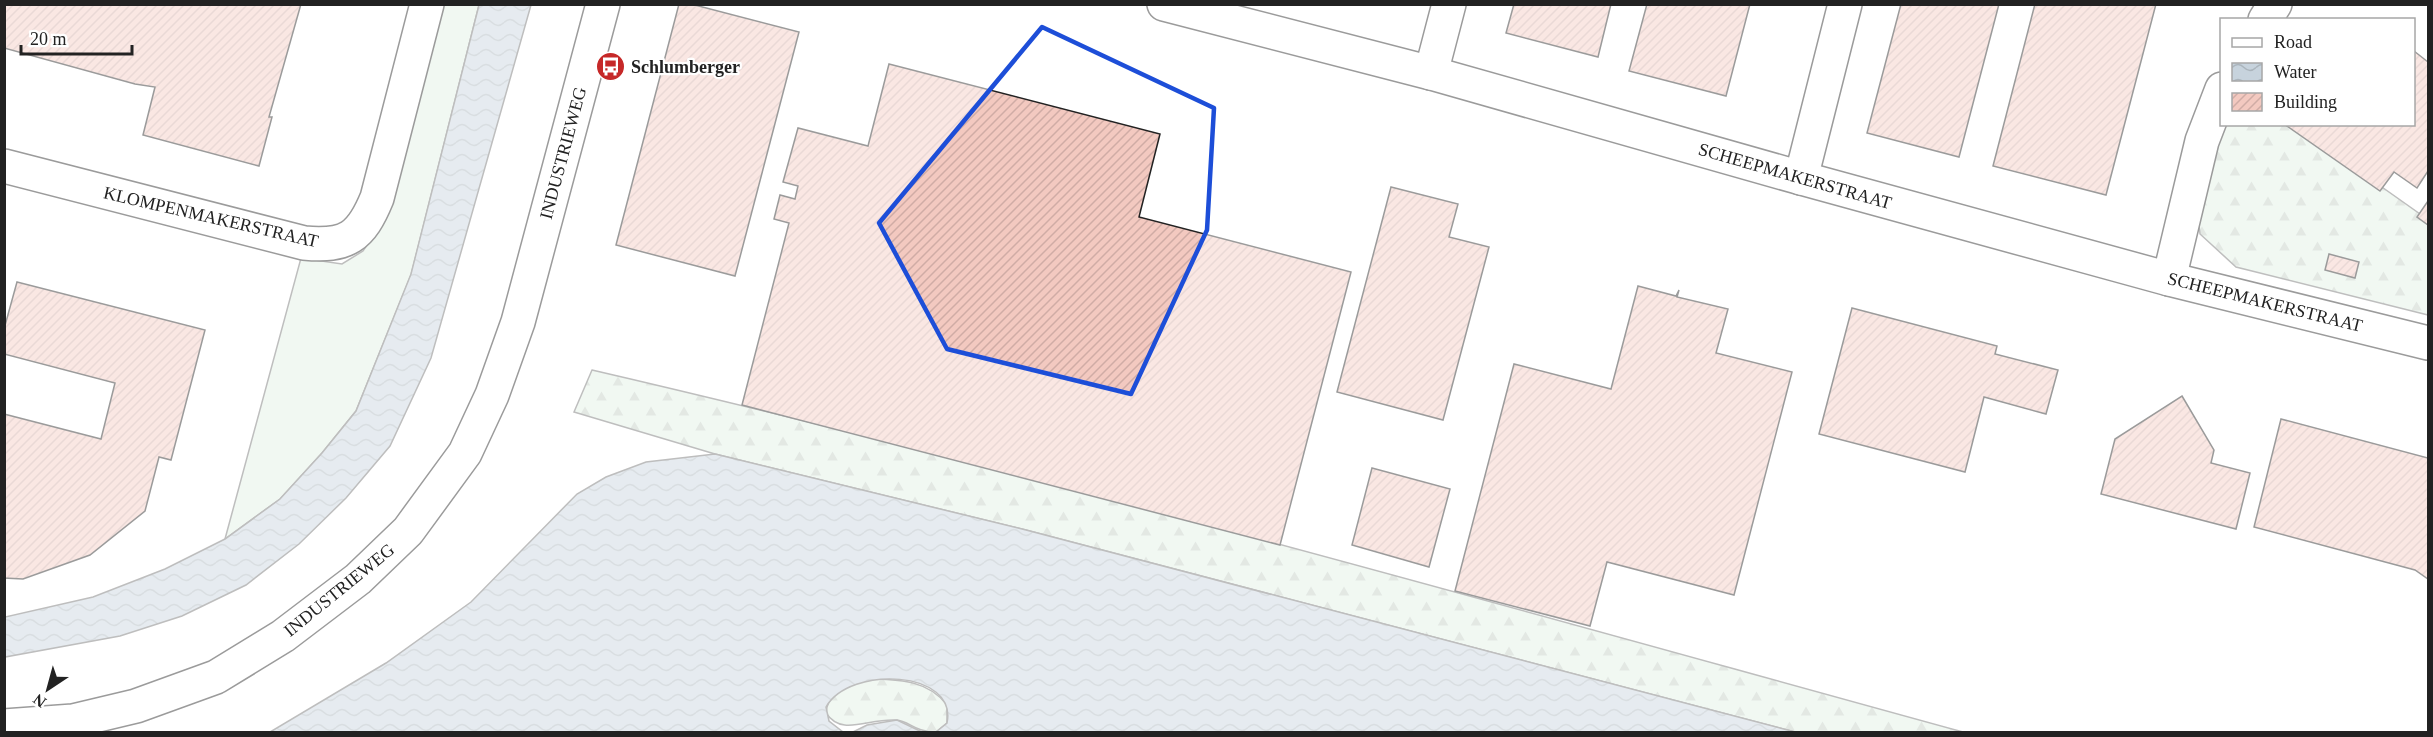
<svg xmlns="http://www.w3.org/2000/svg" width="2433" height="737" viewBox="0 0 2433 737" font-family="Georgia,serif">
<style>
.grass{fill:#e0efe3;stroke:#6f6f6f;stroke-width:1.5}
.forest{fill:url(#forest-firs);stroke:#6f6f6f;stroke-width:1.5}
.water{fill:url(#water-waves);stroke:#6f6f6f;stroke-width:1.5}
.building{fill:url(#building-hatch);stroke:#222;stroke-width:1.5}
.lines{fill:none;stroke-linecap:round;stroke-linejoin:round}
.minor-casing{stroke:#222;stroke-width:36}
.tertiary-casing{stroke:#222;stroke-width:36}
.minor{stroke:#fff;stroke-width:33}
.tertiary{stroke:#fff;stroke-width:33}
.marked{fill:none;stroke:#1d4ed8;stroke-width:4.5;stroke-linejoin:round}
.labels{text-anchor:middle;stroke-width:4.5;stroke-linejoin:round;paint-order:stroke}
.poi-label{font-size:18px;font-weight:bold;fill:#222;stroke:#fff;text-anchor:start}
.street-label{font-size:18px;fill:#222;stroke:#fff}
</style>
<defs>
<pattern id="forest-firs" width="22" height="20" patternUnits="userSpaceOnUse" patternTransform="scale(1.5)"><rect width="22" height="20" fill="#e0efe3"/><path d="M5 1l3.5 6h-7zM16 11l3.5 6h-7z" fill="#c0cdc2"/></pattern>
<pattern id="water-waves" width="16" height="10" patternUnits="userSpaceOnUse" patternTransform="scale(1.5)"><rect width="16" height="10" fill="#c7d3dd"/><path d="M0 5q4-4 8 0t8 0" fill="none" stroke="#abb5bd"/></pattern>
<pattern id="building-hatch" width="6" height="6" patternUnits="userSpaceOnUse" patternTransform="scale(1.5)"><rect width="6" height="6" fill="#f3c9c0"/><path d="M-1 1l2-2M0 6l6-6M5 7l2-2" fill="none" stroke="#d0aca5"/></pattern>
</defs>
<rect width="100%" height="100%" fill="#fff"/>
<!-- grass -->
<path class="grass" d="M 441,5 L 479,5 L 411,275 L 356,411 L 322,453 L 280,499 L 225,539 L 301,258 L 342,264 L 363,251 L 376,232 Z"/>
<!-- forest -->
<g class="forest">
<path d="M 2222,124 L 2294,125 L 2420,214 L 2419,217 L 2428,223 L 2428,315 L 2236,267 L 2200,234 L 2195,192 Z"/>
<path d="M 592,370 C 1053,477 1508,607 1963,732 L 1795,732 L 1026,530 L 715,454 L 574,412 Z"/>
<path d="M 871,679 C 900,680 928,680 947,705 L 947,723 L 936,732 C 914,732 910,721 896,720 C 868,718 842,737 826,713 C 827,691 852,683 871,679 Z"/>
</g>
<!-- water -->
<g class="water">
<path d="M 479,5 L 531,5 L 431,358 L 390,446 L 346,498 L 299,544 L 246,585 L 182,616 L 120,636 L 5,657 L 5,617 L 93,597 L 165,569 L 225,539 L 280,499 L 322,453 L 356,411 L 411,274 Z"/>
<path d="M 715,454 L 1026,530 L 1795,732 L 936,732 L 947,723 C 958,670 850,665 826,707 L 829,721 L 843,732 L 270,732 L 386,663 L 471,602 L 577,494 L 606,477 L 646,462 Z"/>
<path d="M 897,720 L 922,732 L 853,732 L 867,725 Z"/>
</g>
<!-- building -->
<g class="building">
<path d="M 4,4 L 301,4 L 269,117 L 272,117 L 259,166 L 143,135 L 155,87 L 135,84 L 4,48 Z"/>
<path d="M 679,4 L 691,4 L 799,32 L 735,276 L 616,245 Z"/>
<path d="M 1514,4 L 1611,4 L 1598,57 L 1506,33 Z"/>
<path d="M 1647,4 L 1750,4 L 1726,96 L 1629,71 Z"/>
<path d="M 1901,4 L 1999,4 L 1959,157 L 1867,133 Z"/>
<path d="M 2035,4 L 2156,4 L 2106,195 L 1993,166 Z"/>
<path d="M 2414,51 L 2428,62 L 2428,171 L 2417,188 L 2394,172 L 2380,191 L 2284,124 L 2414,124 Z"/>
<path d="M 889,64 L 1160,134 L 1139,217 L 1351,272 L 1280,545 L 742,405 L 789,223 L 774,219 L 780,195 L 795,199 L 798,186 L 783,182 L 798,128 L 868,146 Z"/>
<path d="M 1391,187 L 1458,204 L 1449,237 L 1489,247 L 1443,420 L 1337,392 Z"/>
<path d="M 2428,201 L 2428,225 L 2417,217 Z"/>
<path d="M 2329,254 L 2359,262 L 2355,278 L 2325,270 Z"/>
<path d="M 17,282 L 205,330 L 171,460 L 159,457 L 145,511 L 90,555 L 23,579 L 4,578 L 4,414 L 101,439 L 115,383 L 4,354 L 4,329 Z"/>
<path d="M 1638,286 L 1676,296 L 1679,290 L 1677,297 L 1728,309 L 1716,353 L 1792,372 L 1734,595 L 1607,562 L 1590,626 L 1455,591 L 1514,364 L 1611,389 Z"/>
<path d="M 1852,308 L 1997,346 L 1995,354 L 2058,370 L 2046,414 L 1984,397 L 1965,472 L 1819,434 Z"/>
<path d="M 2182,396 L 2214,450 L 2211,463 L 2250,473 L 2236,529 L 2101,494 L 2115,439 Z"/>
<path d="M 2281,419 L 2428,458 L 2428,579 L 2415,570 L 2254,527 Z"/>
<path d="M 1372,468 L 1450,489 L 1429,567 L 1352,545 Z"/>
</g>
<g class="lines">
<defs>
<g id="minor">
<path d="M 1164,4 L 1431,73 L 1801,178 L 2169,279 L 2428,343"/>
<path d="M 2265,20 L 2275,4"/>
<path d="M 1431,73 L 1449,4"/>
<path d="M 4,166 L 304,243 C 347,247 361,237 377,198 L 427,4"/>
<path d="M 1801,178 L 1845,4"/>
<path d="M 2169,279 L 2202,141 L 2222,89"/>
</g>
<path id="tertiary" d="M 4,726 L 73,721 L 136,706 L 216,677 L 283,636 L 358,579 L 408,531 L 465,453 L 492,395 L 518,322 L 603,4"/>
</defs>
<!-- minor casing -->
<use href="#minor" class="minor-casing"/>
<!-- tertiary casing -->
<use href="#tertiary" class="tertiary-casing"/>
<!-- minor -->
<use href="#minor" class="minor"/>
<!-- tertiary -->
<use href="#tertiary" class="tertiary"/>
</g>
<!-- marked area -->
<path d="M0 0H2433V737H0ZM 1042,27 L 1214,108 L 1207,230 L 1131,394 L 947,349 L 879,223 Z" fill="#fff" fill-opacity=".55" fill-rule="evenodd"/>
<path class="marked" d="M 1042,27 L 1214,108 L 1207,230 L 1131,394 L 947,349 L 879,223 Z"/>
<!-- icons -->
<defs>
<symbol id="bus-disc" viewBox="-11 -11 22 22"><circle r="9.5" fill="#c62828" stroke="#fff"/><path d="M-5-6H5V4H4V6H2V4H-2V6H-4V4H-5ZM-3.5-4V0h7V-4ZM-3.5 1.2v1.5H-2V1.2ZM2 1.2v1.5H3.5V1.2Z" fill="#fff"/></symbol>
</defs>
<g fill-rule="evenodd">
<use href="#bus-disc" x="594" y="50" width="33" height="33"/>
</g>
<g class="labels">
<!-- poi labels -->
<g class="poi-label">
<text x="631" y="73">Schlumberger</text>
</g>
<!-- street labels -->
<g class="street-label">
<text transform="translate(563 153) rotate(-75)" y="6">INDUSTRIEWEG</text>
<text transform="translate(1795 176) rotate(16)" y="6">SCHEEPMAKERSTRAAT</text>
<text transform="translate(211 217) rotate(13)" y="6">KLOMPENMAKERSTRAAT</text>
<text transform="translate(2265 302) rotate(14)" y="6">SCHEEPMAKERSTRAAT</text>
<text transform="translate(339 590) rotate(-39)" y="6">INDUSTRIEWEG</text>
</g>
</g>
<!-- border -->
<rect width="2433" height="737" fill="none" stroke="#222222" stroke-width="12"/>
<!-- legend -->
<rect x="2220" y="18" width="195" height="108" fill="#ffffff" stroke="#a7a7a7" stroke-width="1.5"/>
<rect x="2232" y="38" width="30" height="9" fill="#ffffff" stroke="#a7a7a7" stroke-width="1.5"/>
<text x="2274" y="48" font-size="18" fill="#222222">Road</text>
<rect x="2232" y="63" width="30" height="18" fill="url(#water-waves)" stroke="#a7a7a7" stroke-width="1.5"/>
<text x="2274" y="78" font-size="18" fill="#222222">Water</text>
<rect x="2232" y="93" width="30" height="18" fill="url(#building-hatch)" stroke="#a7a7a7" stroke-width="1.5"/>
<text x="2274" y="108" font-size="18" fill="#222222">Building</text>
<!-- north arrow -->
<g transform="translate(48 689) rotate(216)" stroke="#ffffff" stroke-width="4.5" paint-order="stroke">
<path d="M0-4.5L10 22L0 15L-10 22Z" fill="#222222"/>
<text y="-9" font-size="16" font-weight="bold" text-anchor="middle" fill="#222222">N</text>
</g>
<!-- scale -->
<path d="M21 45v9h111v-9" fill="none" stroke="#222222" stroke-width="3"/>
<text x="30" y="45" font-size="18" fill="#222222" stroke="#ffffff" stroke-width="4.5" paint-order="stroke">20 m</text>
</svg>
